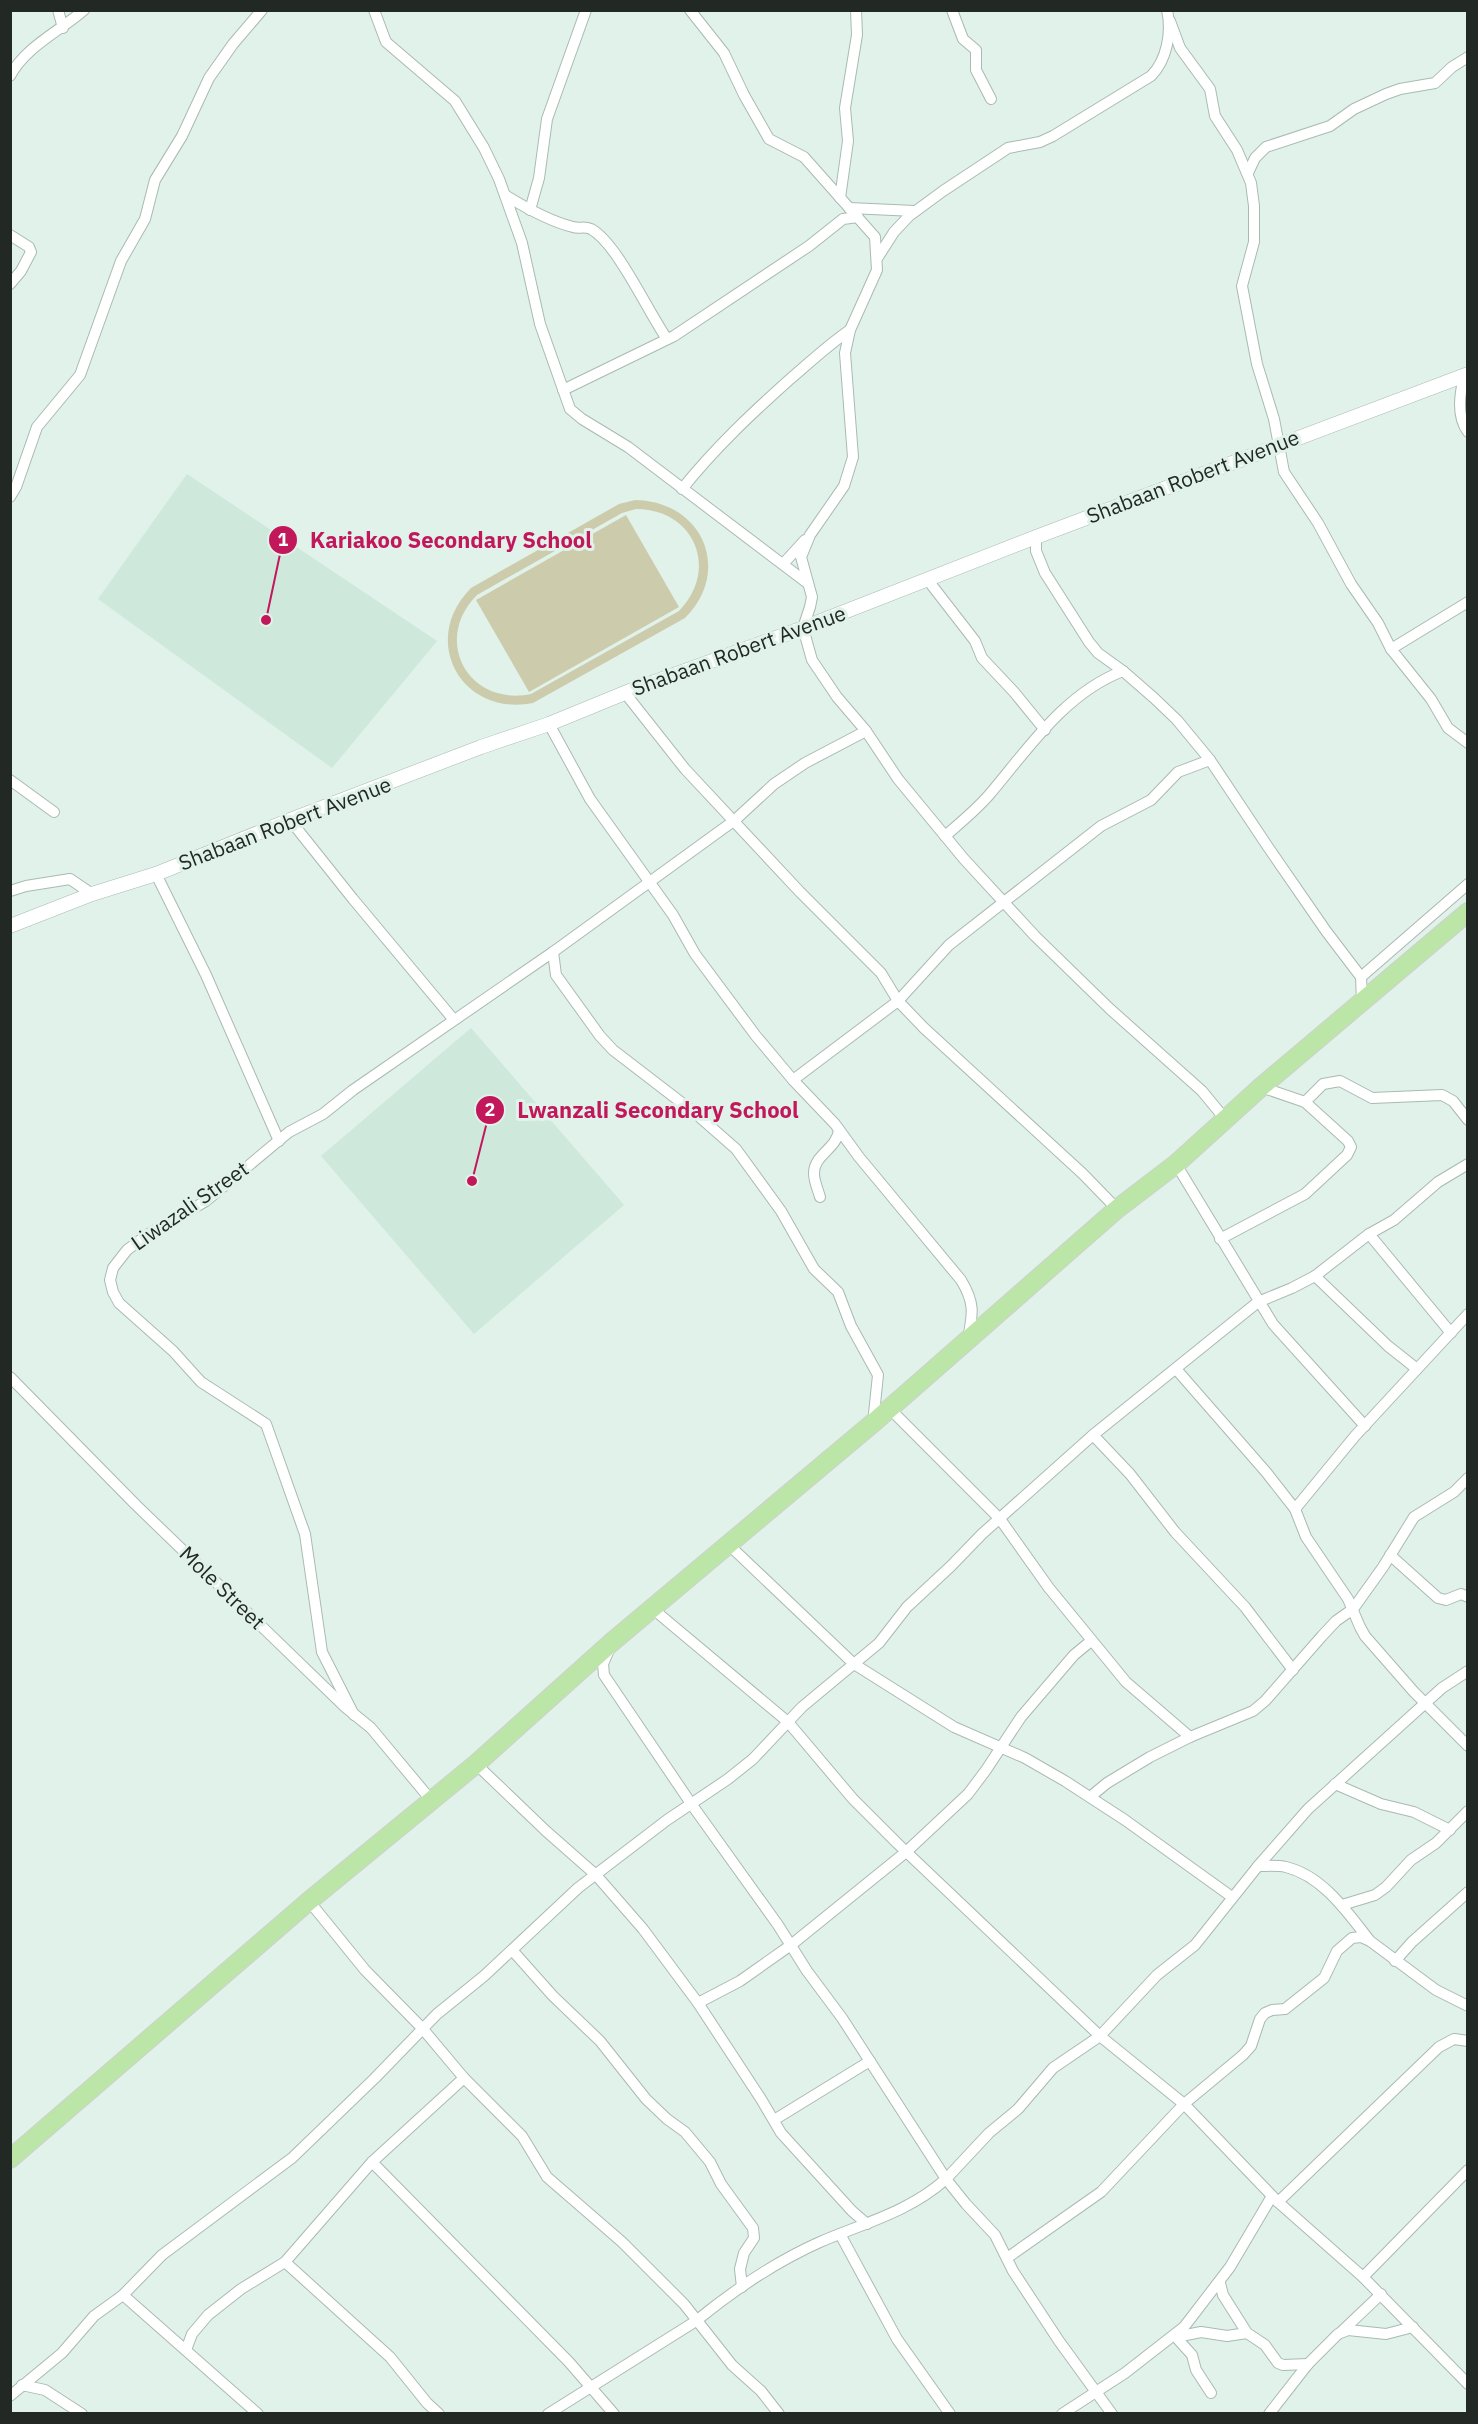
<svg xmlns="http://www.w3.org/2000/svg" width="1478" height="2424" viewBox="0 0 1478 2424" font-family="'IBM Plex Sans',sans-serif">
<style>
.built{fill:#cee8db}
.green{fill:#ccccad;fill-rule:evenodd}
.lines{fill:none;stroke-linecap:round;stroke-linejoin:round}
.minor-casing{stroke:#a9bab2;stroke-width:12}
.tertiary-casing{stroke:#a9bab2;stroke-width:15}
.trunk-casing{stroke:#ced0cf;stroke-width:20}
.minor{stroke:#fff;stroke-width:10}
.tertiary{stroke:#fff;stroke-width:14}
.trunk{stroke:#bce6a8;stroke-width:18}
.labels{text-anchor:middle;stroke-width:6;stroke-linejoin:round;paint-order:stroke}
.street-label{font-size:21px;fill:#222925;stroke:#e0f2e9}
.leader{fill:none;stroke:#c2185b;stroke-width:2}
.callout-dot{fill:#c2185b;stroke:#e0f2e9;stroke-width:2}
.mark-label{font-size:18px;text-anchor:middle;font-weight:bold;fill:#fff}
.callout-label{font-size:22px;text-anchor:middle;font-weight:bold;fill:#c2185b;stroke:#e0f2e9;stroke-width:6;stroke-linejoin:round;paint-order:stroke}
</style>
<rect width="100%" height="100%" fill="#e0f2e9"/>
<!-- built -->
<g class="built">
<path d="M 187,474 L 437,641 L 332,768 L 98,599 Z"/>
<path d="M 471,1028 L 624,1205 L 474,1334 L 321,1156 Z"/>
</g>
<!-- green -->
<g class="green">
<path d="M 635,500 C 702,501 733,570 685,618 L 533,703 C 461,717 419,640 471,588 L 619,504 ZM 636,509 C 694,509 720,569 679,611 L 531,694 C 468,707 432,640 477,595 L 622,513 Z"/>
<path d="M 626,515 L 679,607 L 529,692 L 476,600 Z"/>
</g>
<g class="lines">
<defs>
<g id="minor">
<path d="M 58,10 L 63,28"/>
<path d="M 374,10 L 386,42 L 455,101 L 484,148 L 499,179 L 522,243 L 540,324 L 570,409 L 582,419 L 628,447 L 806,582"/>
<path d="M 690,10 L 724,53 L 744,95 L 769,139 L 804,157 L 875,237 L 877,270 L 850,330 L 845,353 L 853,457 L 844,486 L 810,535 L 801,557 L 812,597 L 810,607 L 803,628 L 812,660 L 837,697 L 866,731 L 898,779 L 964,859 L 1035,936 L 1110,1009 L 1202,1091 L 1225,1119"/>
<path d="M 952,10 L 963,39 L 976,50 L 976,70 L 991,99"/>
<path d="M 1170,21 L 1180,48 L 1210,89 L 1215,116 L 1237,150 L 1251,183 L 1254,206 L 1254,242 L 1242,286 L 1257,364 L 1274,419 L 1284,472 L 1318,523 L 1351,584 L 1378,623 L 1391,649 L 1431,699 L 1448,728 L 1468,743"/>
<path d="M 10,76 C 25,47 60,31 84,10"/>
<path d="M 1248,173 L 1255,158 L 1266,147 L 1330,126 L 1354,109 L 1386,94 L 1400,89 L 1435,83 L 1452,67 L 1468,57"/>
<path d="M 505,195 C 526,208 549,221 573,227 C 579,229 584,226 591,229 C 617,243 648,312 667,339"/>
<path d="M 840,198 L 848,141 L 845,108 L 857,35 L 856,10"/>
<path d="M 849,208 L 915,211"/>
<path d="M 530,210 L 539,178 L 547,119 L 586,10"/>
<path d="M 10,235 L 29,247 L 31,252 L 21,271 L 10,284"/>
<path d="M 878,257 L 894,232 L 909,216 L 943,191 L 1008,148 L 1040,142 L 1053,136 L 1151,76 C 1167,60 1172,32 1167,10"/>
<path d="M 1464,376 C 1460,394 1456,416 1468,432"/>
<path d="M 563,390 L 674,336 L 809,246 L 843,219 L 858,217"/>
<path d="M 682,489 C 715,448 750,415 789,380 C 809,363 828,345 850,330"/>
<path d="M 10,497 L 16,487 L 37,427 L 80,375 L 121,261 L 145,219 L 155,180 L 182,136 L 209,78 L 233,44 L 262,10"/>
<path d="M 1036,537 L 1036,551 L 1045,573 L 1089,642 L 1098,653 L 1123,671 L 1154,698 L 1177,720 L 1210,760 L 1268,847 L 1326,931 L 1361,977 L 1362,1001"/>
<path d="M 783,564 L 805,540"/>
<path d="M 927,579 L 975,641 L 982,658 L 1014,692 L 1045,730"/>
<path d="M 1391,649 L 1468,602"/>
<path d="M 625,693 L 685,769 L 800,892 L 881,973 L 898,1001 L 924,1028 L 1083,1174 L 1117,1209"/>
<path d="M 549,724 L 590,799 L 673,915 L 695,954 L 756,1036 L 793,1080 L 835,1124 L 859,1157 L 961,1280 C 975,1303 973,1313 968,1339"/>
<path d="M 10,780 L 54,812"/>
<path d="M 290,820 L 353,899 L 454,1020"/>
<path d="M 945,836 C 960,823 976,810 989,795 C 1028,749 1065,693 1123,671"/>
<path d="M 156,874 L 206,975 L 279,1141"/>
<path d="M 10,891 L 26,886 L 70,879 L 92,894"/>
<path d="M 553,952 L 556,975 L 600,1036 L 613,1050 L 695,1113 L 736,1149 L 781,1211 L 814,1269 L 838,1292 L 851,1326 L 878,1375 L 873,1423"/>
<path d="M 1361,977 L 1468,884"/>
<path d="M 793,1080 L 898,1001 L 949,945 L 1101,826 L 1151,800 L 1178,772 L 1210,760"/>
<path d="M 1305,1102 L 1323,1084 L 1340,1081 L 1372,1098 L 1442,1095 L 1453,1101 L 1468,1120"/>
<path d="M 1176,1164 L 1273,1324 L 1365,1426"/>
<path d="M 820,1197 C 818,1190 814,1181 814,1174 C 813,1155 837,1149 839,1130"/>
<path d="M 1369,1234 L 1451,1333"/>
<path d="M 1220,1239 L 1305,1194 L 1347,1155 L 1351,1147 L 1348,1141 L 1305,1102 L 1261,1087"/>
<path d="M 1315,1276 L 1388,1346 L 1417,1369"/>
<path d="M 1176,1369 L 1266,1472 L 1295,1509 L 1306,1537 L 1348,1599 L 1360,1627 L 1365,1636 L 1414,1692 L 1468,1746"/>
<path d="M 10,1377 L 136,1505 L 344,1706 L 371,1728 L 431,1800"/>
<path d="M 889,1408 L 1000,1519 L 1049,1588 L 1126,1682 L 1190,1737"/>
<path d="M 1093,1435 L 1130,1474 L 1175,1532 L 1245,1607 L 1293,1670"/>
<path d="M 1295,1509 L 1355,1436 L 1468,1314"/>
<path d="M 728,1544 L 854,1664 L 954,1727 L 1025,1758 L 1065,1781 L 1125,1820 L 1232,1897"/>
<path d="M 1390,1555 L 1438,1598 L 1446,1600 L 1461,1594 L 1468,1597"/>
<path d="M 653,1609 L 788,1722 L 853,1799 L 898,1844 L 1100,2036 L 1184,2104 L 1278,2202 L 1363,2277 L 1468,2384"/>
<path d="M 354,1715 L 322,1652 L 305,1534 L 266,1424 L 201,1382 L 173,1351 L 119,1303 L 113,1292 L 110,1280 L 113,1268 L 127,1250 L 147,1235 L 206,1201 L 289,1132 L 323,1114 L 353,1090 L 553,952 L 735,820 L 774,784 L 805,763 L 866,731"/>
<path d="M 476,1764 L 546,1831 L 596,1875 L 643,1929 L 698,2003 L 761,2099 L 781,2133 L 852,2211 L 867,2224"/>
<path d="M 1335,1784 L 1381,1804 L 1414,1812 L 1450,1830"/>
<path d="M 1090,1797 L 1107,1783 L 1150,1757 L 1190,1737 L 1253,1711 L 1265,1701 L 1322,1636 L 1336,1621 L 1353,1609 L 1383,1567 L 1414,1517 L 1454,1492 L 1468,1478"/>
<path d="M 1258,1866 C 1267,1866 1277,1865 1286,1867 C 1323,1876 1348,1913 1370,1941"/>
<path d="M 309,1901 L 365,1970 L 422,2028 L 464,2078 L 522,2136 L 547,2177 L 622,2242 L 684,2304 L 732,2365 L 761,2391 L 779,2414"/>
<path d="M 1342,1905 L 1375,1895 L 1386,1887 L 1411,1860 L 1436,1843 L 1468,1811"/>
<path d="M 512,1950 L 553,1996 L 600,2041 L 646,2099 L 667,2119 L 685,2132 L 710,2162 L 721,2184 L 753,2228 L 754,2238 L 744,2253 L 740,2269 L 742,2287"/>
<path d="M 1395,1961 L 1412,1942 L 1468,1892"/>
<path d="M 698,2003 L 740,1981 L 791,1945 L 906,1852 L 968,1794 L 986,1770 L 1021,1717 L 1074,1655 L 1091,1641"/>
<path d="M 774,2120 L 870,2061"/>
<path d="M 372,2162 L 569,2362 L 614,2414"/>
<path d="M 1278,2202 L 1439,2047 L 1454,2039 L 1468,2041"/>
<path d="M 840,2234 L 897,2339 L 950,2414"/>
<path d="M 1007,2258 L 1101,2192 L 1184,2104 L 1243,2055 L 1251,2046 L 1260,2019 L 1265,2013 L 1272,2010 L 1285,2009 L 1324,1978 L 1337,1951 L 1352,1938 L 1361,1937 L 1370,1941 L 1436,1990 L 1468,2006"/>
<path d="M 285,2262 L 390,2357 L 427,2403 L 439,2414"/>
<path d="M 1363,2277 L 1468,2170"/>
<path d="M 1220,2283 L 1223,2295 L 1247,2333 L 1265,2345 L 1278,2363 L 1283,2365 L 1308,2364"/>
<path d="M 123,2295 L 258,2414"/>
<path d="M 1341,2332 L 1381,2294"/>
<path d="M 1175,2336 L 1192,2355 L 1196,2370 L 1211,2393"/>
<path d="M 1176,2337 L 1201,2332 L 1227,2336 L 1247,2333"/>
<path d="M 186,2350 L 192,2334 L 208,2315 L 241,2289 L 285,2262 L 372,2162 L 464,2078"/>
<path d="M 22,2385 L 45,2390 L 82,2414"/>
<path d="M 10,2396 L 62,2353 L 94,2316 L 123,2295 L 162,2255 L 292,2158 L 375,2078 L 437,2014 L 484,1976 L 578,1888 L 667,1820 L 728,1779 L 753,1759 L 802,1707 L 879,1643 L 907,1607 L 951,1566 L 982,1534 L 1093,1435 L 1258,1302 L 1292,1288 L 1315,1276 L 1369,1234 L 1394,1220 L 1438,1182 L 1468,1164"/>
<path d="M 548,2414 L 696,2321 C 734,2290 775,2262 820,2242 C 864,2223 909,2212 946,2179 L 842,2018 L 807,1971 L 778,1925 L 692,1805 L 604,1675 L 603,1664 L 609,1650"/>
<path d="M 1062,2414 L 1125,2373 L 1184,2327 L 1230,2267 L 1272,2196"/>
<path d="M 1112,2414 L 1059,2341 L 1013,2271 L 995,2235 L 966,2204 L 946,2179 L 989,2133 L 1018,2109 L 1053,2068 L 1100,2036 L 1157,1975 L 1195,1945 L 1258,1866 L 1308,1809 L 1442,1688 L 1468,1671"/>
<path d="M 1269,2414 L 1308,2364 L 1338,2334 L 1348,2330 L 1386,2334 L 1413,2327"/>
</g>
<path id="tertiary" d="M 10,926 L 92,894 L 156,874 L 290,820 L 481,747 L 549,724 L 632,690 L 803,628 L 1036,537 L 1468,374"/>
<path id="trunk" d="M 10,2159 L 309,1901 L 476,1764 L 612,1642 L 873,1423 L 1117,1209 L 1176,1164 L 1261,1087 L 1468,912"/>
</defs>
<!-- minor casing -->
<use href="#minor" class="minor-casing"/>
<!-- tertiary casing -->
<use href="#tertiary" class="tertiary-casing"/>
<!-- trunk casing -->
<use href="#trunk" class="trunk-casing"/>
<!-- minor -->
<use href="#minor" class="minor"/>
<!-- tertiary -->
<use href="#tertiary" class="tertiary"/>
<!-- trunk -->
<use href="#trunk" class="trunk"/>
</g>
<g class="labels">
<!-- street labels -->
<g class="street-label">
<text transform="translate(1193 477) rotate(-21)" y="7">Shabaan Robert Avenue</text>
<text transform="translate(739 651) rotate(-20)" y="7">Shabaan Robert Avenue</text>
<text transform="translate(285 824) rotate(-21)" y="7">Shabaan Robert Avenue</text>
<text transform="translate(190 1206) rotate(-35)" y="7">Liwazali Street</text>
<text transform="translate(222 1588) rotate(44)" y="7">Mole Street</text>
</g>
</g>
<!-- callouts -->
<path class="leader" d="M266 620L283 540M472 1181L490 1110"/>
<g class="callout-dot">
<circle cx="266" cy="620" r="6"/>
<circle cx="472" cy="1181" r="6"/>
<circle cx="283" cy="540" r="15"/>
<circle cx="490" cy="1110" r="15"/>
</g>
<g class="mark-label">
<text x="283" y="546">1</text>
<text x="490" y="1116">2</text>
</g>
<g class="callout-label">
<text x="451" y="548">Kariakoo Secondary School</text>
<text x="658" y="1118">Lwanzali Secondary School</text>
</g>
<!-- border -->
<rect width="1478" height="2424" fill="none" stroke="#222925" stroke-width="24"/>
</svg>
